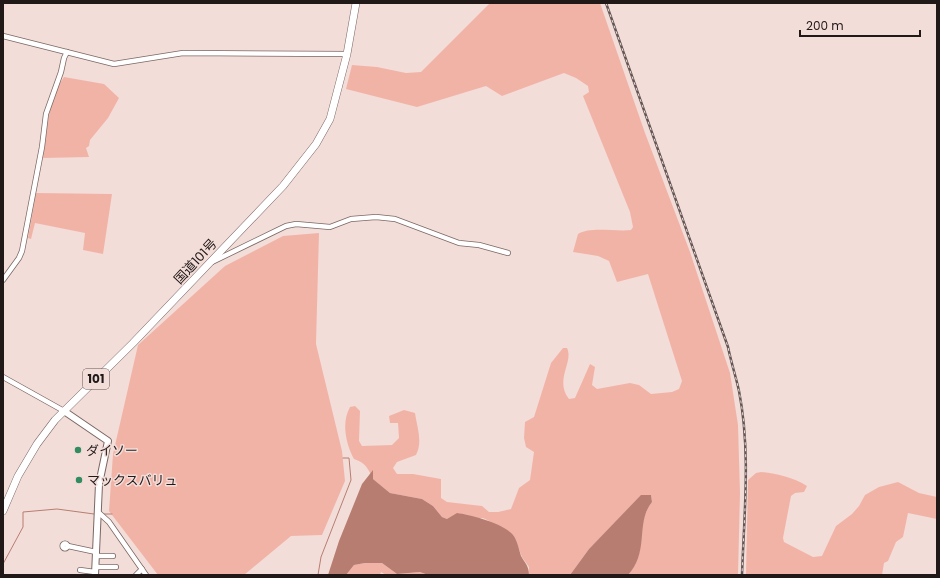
<svg xmlns="http://www.w3.org/2000/svg" width="940" height="578" viewBox="0 0 940 578" font-family="Poppins,'Noto Sans JP',sans-serif">
<style>
.green{fill:#f2b3a7}
.water{fill:#b87d71}
.lines{fill:none;stroke-linecap:round;stroke-linejoin:round}
.stream{stroke:#b87d71;stroke-width:1}
.minor-casing{stroke:#7a6763;stroke-width:6}
.major-casing{stroke:#7a6763;stroke-width:8}
.highway-casing{stroke:#7a6763;stroke-width:8}
.minor{stroke:#fff;stroke-width:4.5}
.major{stroke:#fff;stroke-width:6}
.highway{stroke:#fff;stroke-width:7}
.rail-casing{stroke:#625654;stroke-width:2.5}
.rail{stroke:#f3ddd9;stroke-width:1;stroke-dasharray:3;stroke-linecap:butt}
.poi-dot{fill:#338b60;stroke:#f3ddd9;stroke-width:1.5}
.labels{text-anchor:middle;stroke-width:3;stroke-linejoin:round;paint-order:stroke}
.shield{fill:#f3ddd9;stroke:#605452;stroke-width:1}
.shield-label{font-size:12px;font-weight:bold;fill:#211918}
.street-label{font-size:13px;fill:#211918;stroke:#f3ddd9}
.poi-label{font-size:13px;fill:#211918;stroke:#f3ddd9;text-anchor:start}
</style>
<rect width="100%" height="100%" fill="#f3ddd9"/>
<!-- green -->
<g class="green">
<path d="M 490,3 L 600,3 L 645,133 L 690,252 L 730,373 L 738,425 L 740,493 L 738,575 L 628,575 C 645,556 635,523 652,502 L 651,495 L 641,496 L 589,549 L 570,575 L 529,575 L 529,567 L 522,557 L 514,537 L 499,526 L 483,518 L 447,519 L 442,517 L 433,506 L 422,499 L 390,493 L 373,479 L 372,471 L 371,475 C 367,466 363,462 354,459 C 346,444 341,423 350,407 L 355,406 L 360,411 L 359,441 L 362,446 L 392,445 L 399,438 L 398,423 L 390,423 L 389,416 L 404,410 L 415,413 C 417,427 423,442 416,455 L 397,462 L 393,468 L 397,474 L 413,474 L 441,479 L 441,498 L 447,502 L 482,506 L 489,512 L 498,512 L 511,509 L 519,488 L 530,480 L 534,452 L 526,447 L 524,438 L 525,422 L 534,417 L 551,363 L 563,348 L 567,348 C 574,362 554,380 569,399 L 575,398 L 590,364 L 595,367 L 592,385 L 597,389 L 630,383 L 639,385 L 651,394 L 672,392 L 679,389 L 682,381 L 648,274 L 617,282 L 609,261 L 598,256 L 573,252 L 578,234 C 590,226 616,232 631,230 L 633,227 L 630,212 L 583,96 L 589,92 L 588,86 L 576,78 L 564,73 L 502,96 L 486,86 L 417,107 L 346,89 L 352,65 L 377,67 L 406,73 L 421,72 Z"/>
<path d="M 64,77 L 104,84 L 119,98 L 108,118 L 90,140 L 89,146 L 86,148 L 89,157 L 43,158 C 48,131 47,100 64,77 Z"/>
<path d="M 36,193 L 112,194 L 103,254 L 83,250 L 85,233 L 35,223 L 31,239 L 28,238 Z"/>
<path d="M 319,233 L 316,344 L 342,451 L 345,481 L 322,535 L 291,536 L 244,575 L 158,575 L 109,511 L 113,454 L 138,345 L 225,266 L 283,236 Z"/>
<path d="M 761,472 C 778,474 792,477 807,486 L 804,492 L 795,493 L 791,496 L 783,538 L 784,542 L 813,557 L 822,556 L 836,526 L 852,514 L 859,506 L 865,495 L 879,487 L 898,482 L 919,493 L 937,497 L 937,519 L 908,513 L 903,537 L 896,542 L 888,561 L 884,563 L 882,575 L 746,575 L 748,480 L 756,473 Z"/>
<path d="M 365,563 L 382,563 L 397,574 L 420,572 L 428,575 L 386,575 L 381,572 L 380,575 L 346,575 L 354,565 Z"/>
</g>
<!-- water -->
<g class="water">
<path d="M 373,470 L 373,479 L 390,493 L 422,499 L 433,506 L 442,517 L 447,519 L 457,513 C 471,515 508,524 515,538 C 518,544 519,550 521,556 C 525,563 529,566 529,575 L 428,575 L 420,572 L 397,574 L 382,563 L 365,563 L 354,565 L 346,575 L 328,575 L 339,541 L 362,484 Z"/>
<path d="M 641,495 L 651,495 L 652,502 C 635,523 650,551 628,575 L 570,575 L 589,549 Z"/>
</g>
<g class="lines">
<!-- stream -->
<g class="stream">
<path d="M 104,514 L 112,514"/>
<path d="M 3,564 L 23,527 L 23,512 L 57,509 L 94,514"/>
<path d="M 318,575 L 321,557 L 351,480 L 349,458 L 343,458"/>
</g>
<defs>
<g id="minor">
<path d="M 3,36 L 114,64 L 183,53 L 347,54"/>
<path d="M 212,262 L 286,226 L 296,224 L 330,227 L 351,219 L 376,217 L 395,219 L 459,243 L 479,245 L 508,253"/>
<path d="M 3,280 L 19,258 L 22,251 L 42,147 L 46,114 L 61,72 L 64,58 L 67,52"/>
<path d="M 3,377 L 64,411"/>
<path d="M 98,512 L 109,522 L 146,575"/>
<circle cx="65" cy="546" r="2.5"/>
<path d="M 68,546 L 96,552"/>
<path d="M 96,556 L 113,556"/>
<path d="M 95,567 L 116,567"/>
<path d="M 80,570 L 95,572"/>
<path d="M 136,575 L 142,569"/>
</g>
<path id="major" d="M 64,411 L 108,441 L 99,484 L 95,575"/>
<path id="highway" d="M 3,511 L 18,476 L 37,444 L 55,420 L 133,343 L 283,186 L 316,144 L 330,119 L 347,54 L 356,3"/>
</defs>
<!-- minor casing -->
<use href="#minor" class="minor-casing"/>
<!-- major casing -->
<use href="#major" class="major-casing"/>
<!-- highway casing -->
<use href="#highway" class="highway-casing"/>
<!-- minor -->
<use href="#minor" class="minor"/>
<!-- major -->
<use href="#major" class="major"/>
<!-- highway -->
<use href="#highway" class="highway"/>
<defs>
<path id="rail" d="M 606,3 L 728,347 C 731,362 736,377 739,391 C 751,451 744,515 742,575"/>
</defs>
<!-- rail casing -->
<use href="#rail" class="rail-casing"/>
<!-- rail -->
<use href="#rail" class="rail"/>
</g>
<!-- markers -->
<g class="poi-dot">
<circle cx="78" cy="450" r="4"/>
<circle cx="79" cy="480" r="4"/>
</g>
<g class="labels">
<!-- shield labels -->
<rect class="shield" x="83" y="369" width="26" height="20" rx="3"/>
<g class="shield-label">
<text x="96" y="383">101</text>
</g>
<!-- street labels -->
<g class="street-label">
<text transform="translate(195 261) rotate(-47)" y="5">国道101号</text>
</g>
<!-- poi labels -->
<g class="poi-label">
<text x="86" y="455">ダイソー</text>
<text x="87" y="485">マックスバリュ</text>
</g>
</g>
<!-- border -->
<rect width="940" height="578" fill="none" stroke="#211918" stroke-width="8"/>
<!-- scale -->
<path d="M800 30v6h120v-6" fill="none" stroke="#211918" stroke-width="2"/>
<text x="806" y="30" font-size="12" fill="#211918" stroke="#f3ddd9" stroke-width="3" paint-order="stroke">200 m</text>
</svg>
